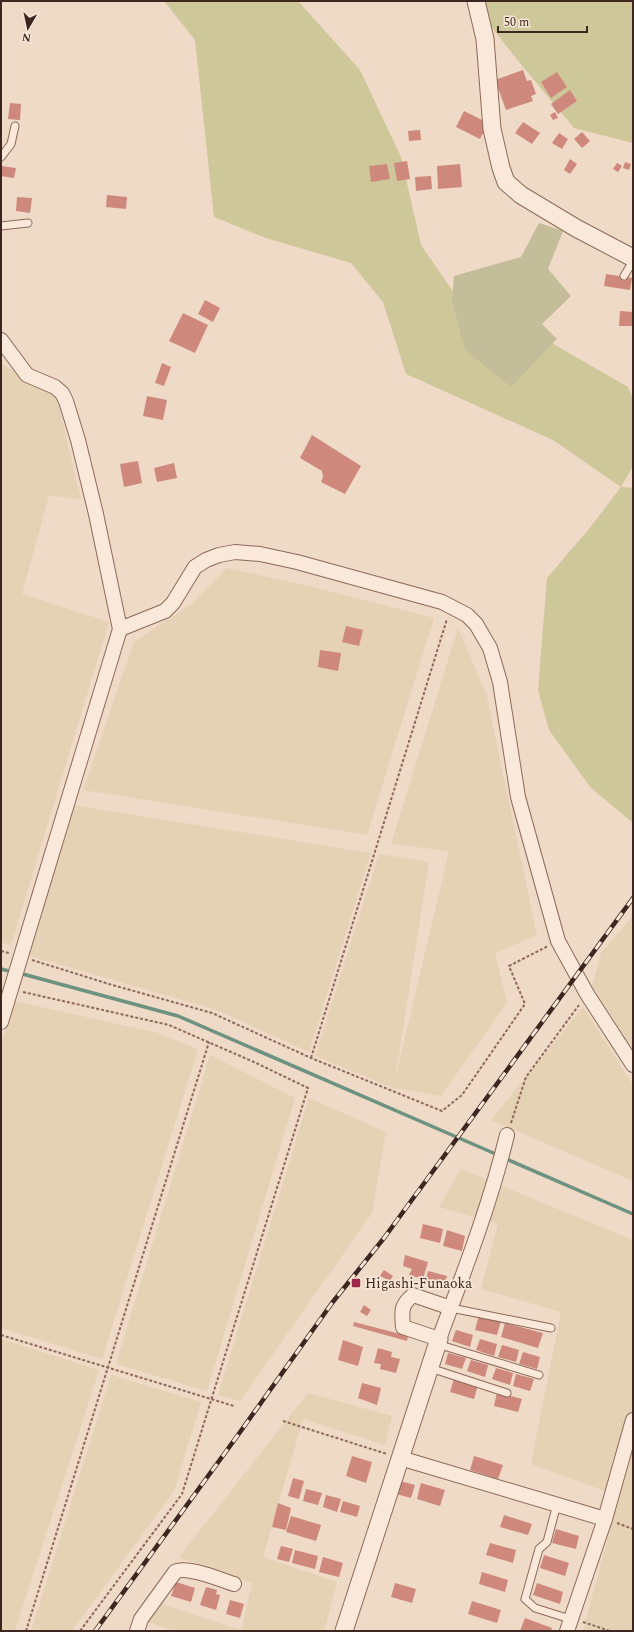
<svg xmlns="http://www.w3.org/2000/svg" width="634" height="1632" viewBox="0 0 634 1632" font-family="Spectral,serif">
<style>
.farmland{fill:#e5d1b4}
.green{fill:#cec79a}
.cemetery{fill:#c3be99}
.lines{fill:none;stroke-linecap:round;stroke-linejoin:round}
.stream{stroke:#6e9280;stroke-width:3.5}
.building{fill:#ce897c}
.service-casing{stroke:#8c695b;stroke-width:9}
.minor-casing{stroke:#8c695b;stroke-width:16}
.tertiary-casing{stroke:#8c695b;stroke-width:19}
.path{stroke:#8c695b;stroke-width:2;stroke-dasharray:3 2;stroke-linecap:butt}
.service{stroke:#fae8da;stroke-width:7}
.minor{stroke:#fae8da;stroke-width:14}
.tertiary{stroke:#fae8da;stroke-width:17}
.rail-casing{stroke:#3c261f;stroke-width:4.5}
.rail{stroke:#f7e5d6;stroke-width:3;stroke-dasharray:9;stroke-linecap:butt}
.poi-dot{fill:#9c2a48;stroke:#f7e5d6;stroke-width:1.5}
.labels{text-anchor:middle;stroke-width:3.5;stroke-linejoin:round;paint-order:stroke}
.poi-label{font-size:14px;fill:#3c261f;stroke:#f7e5d6;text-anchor:start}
</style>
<rect width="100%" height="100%" fill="#efd9c7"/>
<!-- farmland -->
<g class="farmland">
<path d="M 1,363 L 57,398 L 81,500 L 49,495 L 22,594 L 109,622 L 11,945 L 1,942 Z"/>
<path d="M 227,568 L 313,587 L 434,618 L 367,835 L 83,790 L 134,642 L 190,605 Z"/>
<path d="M 458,628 L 486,693 L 537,935 L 495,953 L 507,1003 L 441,1096 L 393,1088 L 315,1056 L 379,854 L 429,862 L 395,1080 L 449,851 L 391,844 Z"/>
<path d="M 72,805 L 371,853 L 309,1052 L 217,1010 L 27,955 Z"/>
<path d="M 633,916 L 633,1049 L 592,987 L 601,953 Z"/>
<path d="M 14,1001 L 158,1033 L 198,1049 L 102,1359 L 1,1328 L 1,1044 Z"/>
<path d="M 583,1007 L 633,1085 L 633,1181 L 491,1120 Z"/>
<path d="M 210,1055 L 295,1098 L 207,1391 L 116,1364 Z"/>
<path d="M 309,1098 L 386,1132 L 372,1213 L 240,1401 L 218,1395 Z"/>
<path d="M 461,1169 L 633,1240 L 633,1631 L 583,1631 L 619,1496 L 531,1464 L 561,1312 L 481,1289 L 498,1224 L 439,1207 Z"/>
<path d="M 1,1339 L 99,1370 L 15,1631 L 1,1631 Z"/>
<path d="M 111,1375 L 201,1402 L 174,1491 L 72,1631 L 31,1631 Z"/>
<path d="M 308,1393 L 392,1416 L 385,1445 L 303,1419 L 263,1557 L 337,1582 L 324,1631 L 174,1631 L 148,1622 L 162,1604 L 241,1630 L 252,1583 L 179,1557 Z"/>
</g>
<!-- green -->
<g class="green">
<path d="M 164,1 L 299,2 L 360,70 L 401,157 L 421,245 L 463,306 L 527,329 L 628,387 L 633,399 L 633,466 L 621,487 L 633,488 L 633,823 L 591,788 L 549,730 L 538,690 L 547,578 L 589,529 L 621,487 L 553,440 L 406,374 L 383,302 L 351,263 L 266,238 L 214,217 L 195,40 Z"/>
<path d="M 471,1 L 633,1 L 633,143 L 574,128 L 519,62 Z"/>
</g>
<!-- cemetery -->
<path class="cemetery" d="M 539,223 L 563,231 L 548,269 L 571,296 L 542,324 L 557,339 L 511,387 L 465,350 L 452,300 L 454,276 L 521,257 Z"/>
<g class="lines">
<!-- stream -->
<g class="stream">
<path d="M 1,969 L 13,972"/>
<path d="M 19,973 L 178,1016 L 498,1155"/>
<path d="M 504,1158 L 633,1214"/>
</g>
</g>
<!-- building -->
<g class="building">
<path d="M 523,70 L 527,81 L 531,80 L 536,94 L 531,96 L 533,101 L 506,110 L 495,80 Z"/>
<path d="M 557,72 L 567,87 L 551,98 L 541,82 Z"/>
<path d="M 570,90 L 577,101 L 558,114 L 551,104 Z"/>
<path d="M 10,103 L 21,104 L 20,120 L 8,119 Z"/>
<path d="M 464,111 L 488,123 L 480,139 L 456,127 Z"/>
<path d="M 555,112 L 558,118 L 553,120 L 550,115 Z"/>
<path d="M 523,122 L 540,133 L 532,144 L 515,133 Z"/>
<path d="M 420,130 L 421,140 L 409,141 L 408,131 Z"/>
<path d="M 582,132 L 590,141 L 582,148 L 574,139 Z"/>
<path d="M 559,133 L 568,139 L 562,149 L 552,143 Z"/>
<path d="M 570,159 L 577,164 L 570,174 L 564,170 Z"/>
<path d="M 407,161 L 410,179 L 397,181 L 394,163 Z"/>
<path d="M 625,162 L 631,164 L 629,170 L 623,168 Z"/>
<path d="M 617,163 L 622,166 L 618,172 L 613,169 Z"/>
<path d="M 387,164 L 390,179 L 371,182 L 369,166 Z"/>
<path d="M 460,164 L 462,187 L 438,189 L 437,166 Z"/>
<path d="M 1,166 L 16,168 L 14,178 L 1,176 Z"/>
<path d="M 431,176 L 432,189 L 416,191 L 415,177 Z"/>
<path d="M 107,195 L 127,197 L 126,209 L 106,207 Z"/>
<path d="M 17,197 L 32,198 L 30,213 L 16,211 Z"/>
<path d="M 606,274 L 632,278 L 630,290 L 604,286 Z"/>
<path d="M 205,300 L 220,308 L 213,322 L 198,314 Z"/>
<path d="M 620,311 L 633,312 L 633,326 L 619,326 Z"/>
<path d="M 183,313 L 208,325 L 195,353 L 169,341 Z"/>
<path d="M 162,363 L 171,367 L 164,386 L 155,383 Z"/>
<path d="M 147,396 L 167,400 L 163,420 L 143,416 Z"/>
<path d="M 312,435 L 361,466 L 345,494 L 321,482 L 323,477 L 322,471 L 300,458 Z"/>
<path d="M 138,461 L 142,483 L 124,487 L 120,464 Z"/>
<path d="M 174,463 L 177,478 L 157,482 L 154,468 Z"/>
<path d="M 346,626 L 363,630 L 359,646 L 342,642 Z"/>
<path d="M 320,650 L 341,653 L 338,671 L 318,667 Z"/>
<path d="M 423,1224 L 443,1229 L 440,1243 L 420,1238 Z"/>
<path d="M 447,1230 L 465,1236 L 462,1251 L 443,1246 Z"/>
<path d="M 405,1255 L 428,1262 L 423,1279 L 409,1275 L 412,1269 L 403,1266 Z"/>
<path d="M 384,1270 L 393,1276 L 390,1281 L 380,1276 Z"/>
<path d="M 428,1271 L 447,1276 L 444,1287 L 425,1282 Z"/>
<path d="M 364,1305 L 371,1310 L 367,1316 L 360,1312 Z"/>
<path d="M 479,1315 L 501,1321 L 497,1335 L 475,1330 Z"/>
<path d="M 354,1322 L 408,1336 L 407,1341 L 353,1326 Z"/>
<path d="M 505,1323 L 543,1333 L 538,1348 L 501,1337 Z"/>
<path d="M 456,1330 L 473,1335 L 470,1347 L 452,1341 Z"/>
<path d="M 480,1339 L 497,1344 L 494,1356 L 476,1350 Z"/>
<path d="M 343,1340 L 363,1347 L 358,1366 L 338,1360 Z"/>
<path d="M 502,1345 L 519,1350 L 516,1362 L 498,1357 Z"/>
<path d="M 378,1348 L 392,1352 L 391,1357 L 400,1359 L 396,1373 L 380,1369 L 381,1364 L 374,1363 Z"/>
<path d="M 523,1352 L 540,1357 L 537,1369 L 519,1364 Z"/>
<path d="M 448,1353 L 466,1358 L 462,1369 L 445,1364 Z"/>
<path d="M 471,1360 L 488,1365 L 485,1377 L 467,1371 Z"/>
<path d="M 496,1368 L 513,1373 L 510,1385 L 492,1379 Z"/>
<path d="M 516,1374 L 534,1379 L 530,1391 L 513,1386 Z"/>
<path d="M 454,1379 L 478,1385 L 474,1399 L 450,1392 Z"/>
<path d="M 362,1383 L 381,1388 L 377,1405 L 358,1398 Z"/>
<path d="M 497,1392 L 522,1399 L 518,1412 L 494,1406 Z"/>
<path d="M 352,1456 L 372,1462 L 366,1483 L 346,1476 Z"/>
<path d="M 474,1456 L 503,1465 L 498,1479 L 470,1470 Z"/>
<path d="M 293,1478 L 304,1481 L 299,1499 L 288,1496 Z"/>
<path d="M 400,1481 L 415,1485 L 411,1498 L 396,1494 Z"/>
<path d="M 421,1483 L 445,1490 L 440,1506 L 417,1499 Z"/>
<path d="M 306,1489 L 322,1493 L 318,1505 L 303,1501 Z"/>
<path d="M 326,1495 L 341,1499 L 337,1512 L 323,1507 Z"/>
<path d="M 343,1501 L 360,1506 L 357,1517 L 340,1512 Z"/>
<path d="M 278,1503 L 291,1508 L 286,1530 L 272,1527 Z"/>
<path d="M 504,1515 L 532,1524 L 528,1535 L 500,1527 Z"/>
<path d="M 291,1516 L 321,1525 L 316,1541 L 286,1532 Z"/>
<path d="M 556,1529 L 579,1536 L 576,1549 L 552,1543 Z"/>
<path d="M 490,1543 L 516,1550 L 513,1563 L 486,1555 Z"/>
<path d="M 281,1546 L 293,1549 L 289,1562 L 277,1559 Z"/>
<path d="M 295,1550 L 318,1556 L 315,1569 L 292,1563 Z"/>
<path d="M 544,1555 L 569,1563 L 565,1576 L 540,1568 Z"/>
<path d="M 323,1557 L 343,1563 L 339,1577 L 319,1572 Z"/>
<path d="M 482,1572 L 508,1580 L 505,1592 L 479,1584 Z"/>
<path d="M 176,1582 L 195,1588 L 191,1602 L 171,1596 Z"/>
<path d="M 395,1583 L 416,1589 L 412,1603 L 391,1597 Z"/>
<path d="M 537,1583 L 563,1592 L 560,1604 L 533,1595 Z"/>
<path d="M 206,1587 L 217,1590 L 216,1594 L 220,1595 L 216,1610 L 200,1605 Z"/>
<path d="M 230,1600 L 244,1604 L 240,1618 L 226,1614 Z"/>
<path d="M 472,1601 L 501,1610 L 497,1623 L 468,1614 Z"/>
<path d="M 525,1618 L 552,1628 L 551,1631 L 520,1631 Z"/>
</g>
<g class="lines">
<defs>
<g id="service">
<path d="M 1,157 L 11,144 L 15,126"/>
<path d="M 1,226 L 28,223"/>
<path d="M 624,276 L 633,261"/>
<path d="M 451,1308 L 551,1328"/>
<path d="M 437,1344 L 539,1375"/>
<path d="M 430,1368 L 507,1393"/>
<path d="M 557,1504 L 547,1542 L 539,1549 L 525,1599 L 535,1608 L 570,1619"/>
</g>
<g id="minor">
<path d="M 1,340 L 27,375 L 55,387 L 62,393 L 66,401 L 78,440 L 96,514 L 120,629 L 1,1022"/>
<path d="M 120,629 L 165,611 L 173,603 L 195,567 L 206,560 L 219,555 L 235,552 L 260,554 L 297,562 L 442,602 L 467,615 L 476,624 L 490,648 L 500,682 L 518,797 L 558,941 L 587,994 L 633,1065"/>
<path d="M 451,1308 L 413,1295 C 400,1306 402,1311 403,1327 L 439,1339 C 464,1272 490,1205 507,1135"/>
<path d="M 400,1458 L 605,1519"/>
<path d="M 137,1631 L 141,1619 L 175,1572 C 186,1565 221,1580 234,1584"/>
<path d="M 567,1631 L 605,1519 L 633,1420"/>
</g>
<g id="tertiary">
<path d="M 476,1 L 485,39 L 492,129 L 501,168 L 506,182 L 521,195 L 576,228 L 633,258"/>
<path d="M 344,1631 L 439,1339"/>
</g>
</defs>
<!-- service casing -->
<use href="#service" class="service-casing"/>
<!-- minor casing -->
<use href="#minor" class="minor-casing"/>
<!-- tertiary casing -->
<use href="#tertiary" class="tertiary-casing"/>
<!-- path -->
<g class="path">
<path d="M 1,951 L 9,953"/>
<path d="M 32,960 L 109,984 L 212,1013 L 311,1058 L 442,1111 L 462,1095 L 525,1004 L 509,966 L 548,946"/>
<path d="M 23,992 L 169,1025 L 254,1062 L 308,1088 L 182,1494 L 80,1631"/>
<path d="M 311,1058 L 447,619"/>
<path d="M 511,1123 L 526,1077 L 579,1005"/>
<path d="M 1,1335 L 234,1406"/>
<path d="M 283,1421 L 387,1454"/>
<path d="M 617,1523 L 633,1529"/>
<path d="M 583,1622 L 610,1631"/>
<path d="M 26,1631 L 209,1042"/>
</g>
<!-- service -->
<use href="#service" class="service"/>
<!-- minor -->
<use href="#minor" class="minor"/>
<!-- tertiary -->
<use href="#tertiary" class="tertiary"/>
<defs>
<path id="rail" d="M 95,1631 L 238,1435 L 332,1303 L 384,1238 L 633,898"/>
</defs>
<!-- rail casing -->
<use href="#rail" class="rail-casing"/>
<!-- rail -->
<use href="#rail" class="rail"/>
</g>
<!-- markers -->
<rect class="poi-dot" x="351" y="1278" width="10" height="10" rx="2"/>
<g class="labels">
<!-- poi labels -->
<g class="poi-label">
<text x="365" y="1288">Higashi-Funaoka</text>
</g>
</g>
<!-- border -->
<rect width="634" height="1632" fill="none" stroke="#3c261f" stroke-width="4"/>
<!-- north arrow -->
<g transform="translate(28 28) rotate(189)" stroke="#f7e5d6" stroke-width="3" paint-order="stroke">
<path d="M0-3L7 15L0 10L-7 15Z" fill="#3c261f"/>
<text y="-6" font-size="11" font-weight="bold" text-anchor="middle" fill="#3c261f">N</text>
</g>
<!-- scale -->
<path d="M498 26v6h89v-6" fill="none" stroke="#3c261f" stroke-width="2"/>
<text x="504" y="26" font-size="12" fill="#3c261f" stroke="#f7e5d6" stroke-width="3" paint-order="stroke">50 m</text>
</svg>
